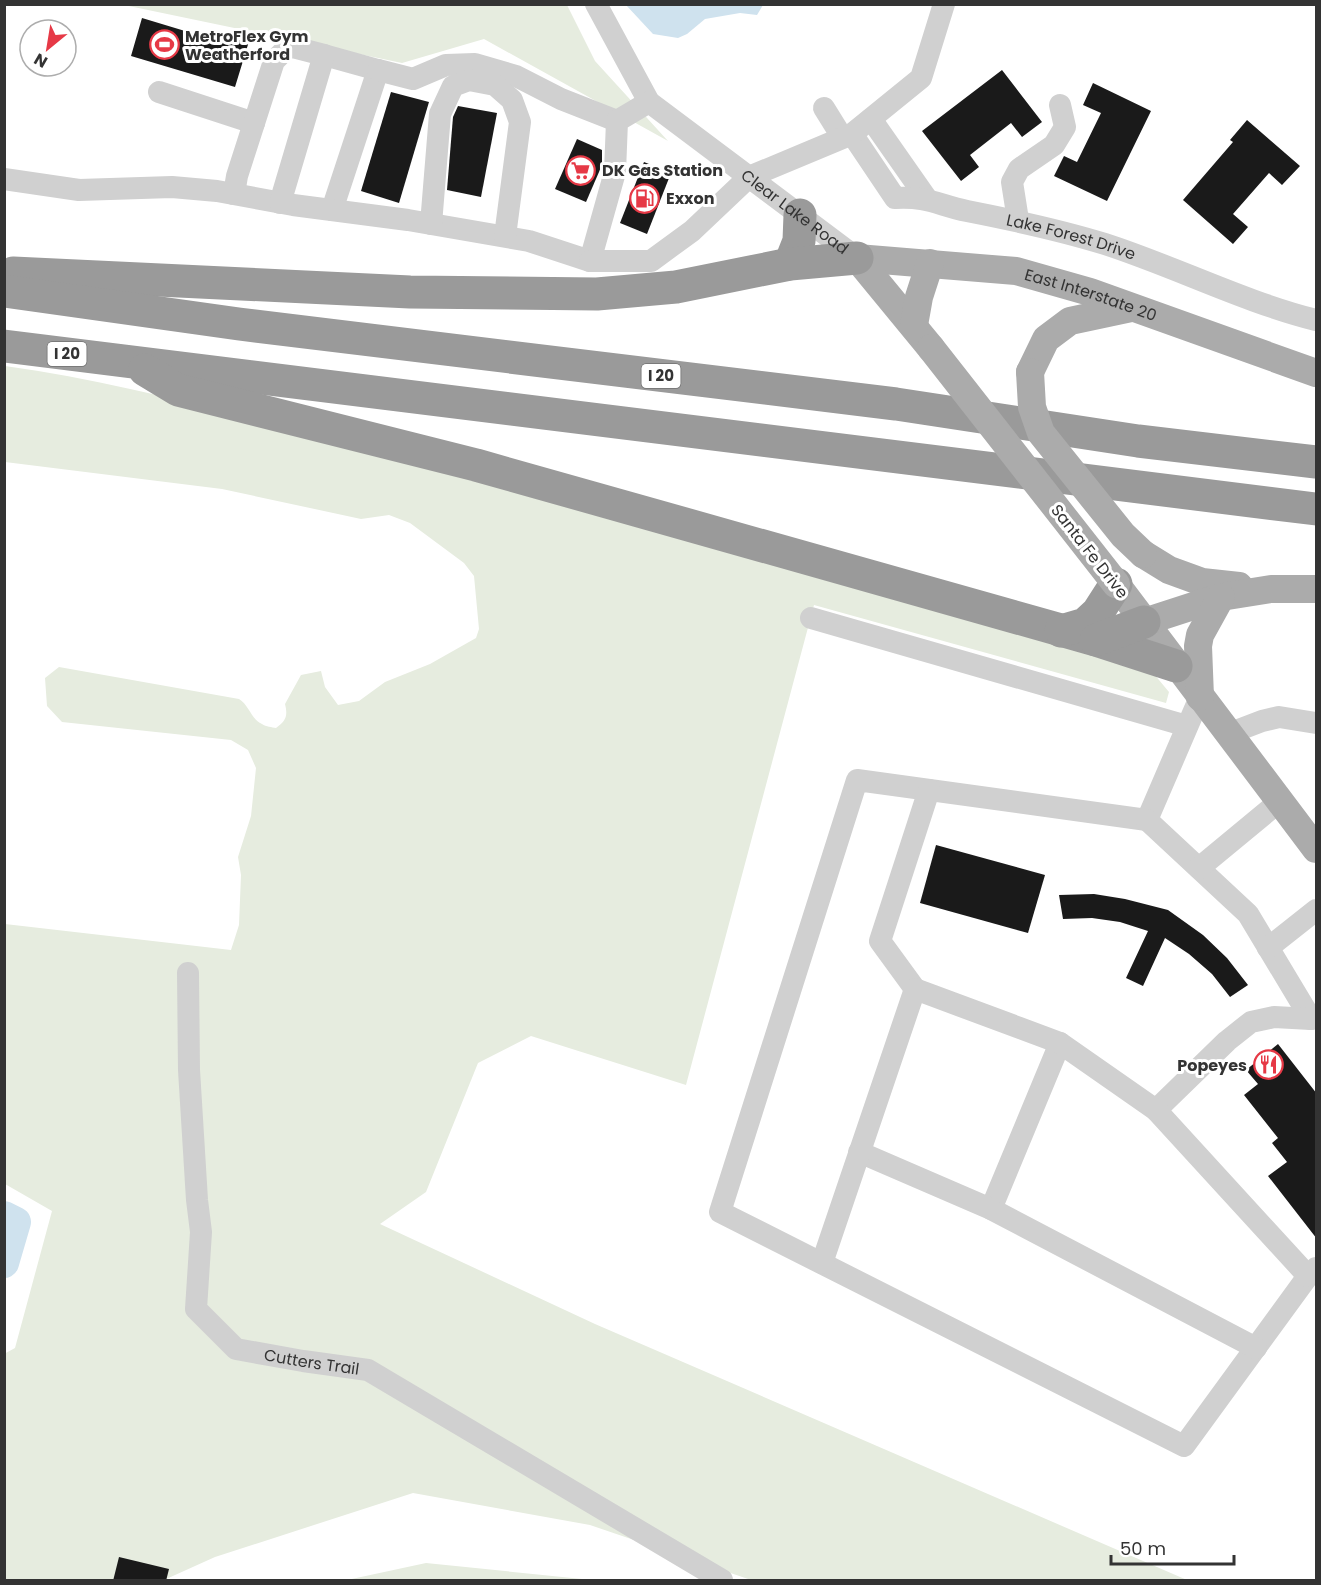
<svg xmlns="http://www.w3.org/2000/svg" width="1321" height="1585" viewBox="0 0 1321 1585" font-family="Poppins,sans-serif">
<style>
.green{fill:#e6ecdf}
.water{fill:#cfe2ee}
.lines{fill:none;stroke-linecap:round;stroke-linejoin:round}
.river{stroke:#cfe2ee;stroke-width:30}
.building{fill:#1a1a1a}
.minor{stroke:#d0d0d0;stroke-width:22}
.major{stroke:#ababab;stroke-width:28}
.highway{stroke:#9a9a9a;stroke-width:33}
.major-bridge{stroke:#ababab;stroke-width:28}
.labels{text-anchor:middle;stroke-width:6;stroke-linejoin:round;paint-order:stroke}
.shield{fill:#fff;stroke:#707070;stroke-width:1.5}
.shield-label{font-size:15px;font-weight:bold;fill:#333}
.poi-label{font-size:16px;font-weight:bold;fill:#333;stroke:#fff;text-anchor:start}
.street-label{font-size:16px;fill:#333;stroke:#fff}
</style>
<rect width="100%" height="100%" fill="#fff"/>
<!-- green -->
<g class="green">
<path d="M 124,5 L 567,5 L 595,61 L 668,141 L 484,39 L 402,63 Z"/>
<path d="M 5,366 C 140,385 270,424 402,459 C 645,523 886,594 1127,662 L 1154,674 L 1169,692 L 1166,703 L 814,605 L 686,1085 L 531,1036 L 478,1063 L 426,1192 L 380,1224 L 595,1324 L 1187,1580 L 751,1580 L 590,1525 L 413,1493 L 215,1557 L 164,1580 L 5,1580 L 4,1354 L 15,1348 L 52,1211 L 5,1184 L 5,924 L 231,950 L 239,925 L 241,875 L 238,857 L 251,816 L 256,768 L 248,750 L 231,740 L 62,722 L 47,706 L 45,678 L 59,667 L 239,699 C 249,705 251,719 262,724 C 266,727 272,727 276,728 C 286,721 288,716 285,704 L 301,675 L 321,671 L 325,687 L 338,705 L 359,701 L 385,682 L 430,664 L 476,638 L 479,629 L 474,576 L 464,563 L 410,523 L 389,515 L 361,519 L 222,489 L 5,462 Z"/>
<path d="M 426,1563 L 582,1579 L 586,1580 L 347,1580 Z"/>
</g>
<!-- water -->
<path class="water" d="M 626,5 L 763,5 L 757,15 L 740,13 L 705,19 L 687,34 L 678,38 L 653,34 Z"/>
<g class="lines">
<!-- river -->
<path class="river" d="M 4,1216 L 16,1222 L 4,1263"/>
</g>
<!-- building -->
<g class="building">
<path d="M 142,18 L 228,44 L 231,32 L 250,38 L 235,87 L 131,56 Z"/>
<path d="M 1002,70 L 1042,122 L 1022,137 L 1011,123 L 970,155 L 979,167 L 961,181 L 922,131 Z"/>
<path d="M 1093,83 L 1151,111 L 1107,201 L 1054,176 L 1064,156 L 1077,162 L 1101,113 L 1083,105 Z"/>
<path d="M 391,92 L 429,102 L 399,203 L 361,191 Z"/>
<path d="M 458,106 L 497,113 L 481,197 L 447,190 L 453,117 Z"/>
<path d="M 1247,120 L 1300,166 L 1282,185 L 1269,173 L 1233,214 L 1248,227 L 1233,244 L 1183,200 L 1233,142 L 1230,140 Z"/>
<path d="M 577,139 L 602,150 L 602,165 L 586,202 L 555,189 Z"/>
<path d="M 644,162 L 671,173 L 647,234 L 620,223 Z"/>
<path d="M 936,845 L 1045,875 L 1028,933 L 920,903 Z"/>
<path d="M 1094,894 L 1125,899 L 1168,910 L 1203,935 L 1227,958 L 1248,985 L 1230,997 L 1212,974 L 1189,954 L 1165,938 L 1143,986 L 1126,978 L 1148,931 L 1120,922 L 1092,918 L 1063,919 L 1059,895 Z"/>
<path d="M 1278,1044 L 1317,1094 L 1317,1239 L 1268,1176 L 1287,1162 L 1272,1143 L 1278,1138 L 1244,1095 L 1258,1084 L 1246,1070 Z"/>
<path d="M 119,1557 L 169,1569 L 166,1581 L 113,1581 Z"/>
</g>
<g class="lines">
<!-- minor -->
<g class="minor">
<path id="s1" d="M 596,4 L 649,102 L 857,258"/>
<path d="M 324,55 L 378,70 L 332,210"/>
<path d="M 378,70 L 413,79 L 446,65 L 475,64 L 516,76 L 561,99 L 617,121"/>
<path d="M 159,92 L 254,123"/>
<path d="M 824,108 L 842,137"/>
<path d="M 871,119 L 927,199"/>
<path id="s2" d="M 852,134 L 895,198 C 927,196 938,205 967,211 C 1013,220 1060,230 1105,244 C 1176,267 1244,302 1316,320"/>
<path d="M 4,179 L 79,190 L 172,187 L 217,191 L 293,205 L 408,220 L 529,241 L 590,261 L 615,172 L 617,121 L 649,102"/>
<path d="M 234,194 L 237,176 L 274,61 L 289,46 L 324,55 L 280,203"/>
<path d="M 1018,220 L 1012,182 L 1019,169 L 1054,145 L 1065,127 L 1060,105"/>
<path d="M 431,224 L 440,114 L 453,86 L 469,80 L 495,85 L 512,100 L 520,122 L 505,236"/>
<path d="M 590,261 L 651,261 L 692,231 L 749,177 L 852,134 L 921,78 L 944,4"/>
<path d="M 811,618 L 1187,726"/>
<path d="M 1200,697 L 1147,820 L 857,780 L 720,1212 L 1184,1446 L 1308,1276 L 1316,1268"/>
<path d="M 1228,734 L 1262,721 L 1279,717 L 1316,723"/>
<path d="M 1147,820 L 1248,914 L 1311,1019"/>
<path d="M 1199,868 L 1280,801"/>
<path d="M 1268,948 L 1316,910"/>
<path id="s3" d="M 188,973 L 189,1070 L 197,1200 L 201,1232 L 196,1309 L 236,1349 L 303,1361 L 368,1370 L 722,1580"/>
<path d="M 915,989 L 880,941 L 929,790"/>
<path d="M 1060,1043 L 991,1209 L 1256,1348"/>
<path d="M 1156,1110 L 1227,1041 L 1251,1022 L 1274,1017 L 1311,1019 L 1316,1017"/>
<path d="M 859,1152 L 991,1209"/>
<path d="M 822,1263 L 915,989 L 1060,1043 L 1156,1110 L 1308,1276"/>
</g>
<!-- major -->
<g class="major">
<path id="s4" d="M 857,258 L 1016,271 L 1090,292 L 1316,373"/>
<path d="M 857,258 L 931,348"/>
<path d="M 914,325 L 919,297 L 930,263"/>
<path d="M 1030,372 L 1046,339 L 1070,321 L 1131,308"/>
<path d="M 1143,554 L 1169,570 L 1202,582 L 1239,586"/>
<path d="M 1116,584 L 1316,849"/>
<path d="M 1144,622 L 1221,597 L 1271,589 L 1316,589"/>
<path d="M 1200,697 L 1198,646 L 1200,635 L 1221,597"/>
</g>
<!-- highway -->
<g class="highway">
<path d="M 790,264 L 799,241 L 800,215"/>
<path d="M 13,273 L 410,292 L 597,294 L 676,287 L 790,264 L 857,258"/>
<path d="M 4,291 L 239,324 L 896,404 L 1138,441 L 1316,462"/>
<path d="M 4,346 L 1316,509"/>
<path d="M 145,370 L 178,390 L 476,465 L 1096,640 L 1176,666"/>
<path d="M 1061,631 L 1085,624 L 1098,612 L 1116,584"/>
<path d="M 1096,640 L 1144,622"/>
</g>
<!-- major-bridge -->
<g class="major-bridge">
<path d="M 931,348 L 1116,584"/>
<path d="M 1030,372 L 1032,407 L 1041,433 L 1123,535 L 1143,554"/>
</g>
</g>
<!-- icons -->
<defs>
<symbol id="stadium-ring" viewBox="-11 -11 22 22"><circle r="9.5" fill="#fff" stroke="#e63946" stroke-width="1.5"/><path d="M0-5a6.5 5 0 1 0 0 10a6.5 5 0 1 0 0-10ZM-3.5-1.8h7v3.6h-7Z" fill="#e63946"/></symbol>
<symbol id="supermarket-ring" viewBox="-11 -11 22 22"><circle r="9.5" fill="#fff" stroke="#e63946" stroke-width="1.5"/><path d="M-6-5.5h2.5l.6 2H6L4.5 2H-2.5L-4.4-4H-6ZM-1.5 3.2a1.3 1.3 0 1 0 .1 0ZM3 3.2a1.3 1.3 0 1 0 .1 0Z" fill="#e63946"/></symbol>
<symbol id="fuel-ring" viewBox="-11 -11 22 22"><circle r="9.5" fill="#fff" stroke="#e63946" stroke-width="1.5"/><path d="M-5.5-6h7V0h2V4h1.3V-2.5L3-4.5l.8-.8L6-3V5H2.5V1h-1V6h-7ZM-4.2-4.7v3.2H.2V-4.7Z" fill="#e63946"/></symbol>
<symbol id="restaurant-ring" viewBox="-11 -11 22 22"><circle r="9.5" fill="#fff" stroke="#e63946" stroke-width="1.5"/><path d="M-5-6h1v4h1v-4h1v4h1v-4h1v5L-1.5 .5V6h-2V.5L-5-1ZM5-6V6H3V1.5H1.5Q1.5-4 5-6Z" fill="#e63946"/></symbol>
</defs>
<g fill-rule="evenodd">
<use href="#stadium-ring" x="148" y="28" width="33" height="33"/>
<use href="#supermarket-ring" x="564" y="154" width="33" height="33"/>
<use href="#fuel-ring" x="628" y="182" width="33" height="33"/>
<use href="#restaurant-ring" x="1252" y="1048" width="33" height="33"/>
</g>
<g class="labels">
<!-- shield labels -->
<g class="shield">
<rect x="47.5" y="342" width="39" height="24" rx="4.5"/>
<rect x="641.5" y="364" width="39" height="24" rx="4.5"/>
</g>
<g class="shield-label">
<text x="67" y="359">I 20</text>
<text x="661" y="381">I 20</text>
</g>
<!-- poi labels -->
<g class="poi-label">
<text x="185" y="42">MetroFlex Gym<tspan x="185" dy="18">Weatherford</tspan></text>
<text x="602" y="176">DK Gas Station</text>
<text x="666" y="204">Exxon</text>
<text x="1247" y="1071" text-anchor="end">Popeyes</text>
</g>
<!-- street labels -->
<g class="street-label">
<text dy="6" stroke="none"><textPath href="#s1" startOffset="294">Clear Lake Road</textPath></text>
<text dy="6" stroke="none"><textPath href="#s2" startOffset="258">Lake Forest Drive</textPath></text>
<text dy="6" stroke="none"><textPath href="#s4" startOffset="238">East Interstate 20</textPath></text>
<text transform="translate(1090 551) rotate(52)" y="6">Santa Fe Drive</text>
<text dy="6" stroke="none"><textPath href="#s3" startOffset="470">Cutters Trail</textPath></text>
</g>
</g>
<!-- border -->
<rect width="1321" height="1585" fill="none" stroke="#333333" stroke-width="12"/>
<!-- north arrow -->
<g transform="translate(48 48) rotate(210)"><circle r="28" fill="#ffffff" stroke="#adadad" stroke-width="1.5"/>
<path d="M0-4.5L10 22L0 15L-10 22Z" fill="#e63946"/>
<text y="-9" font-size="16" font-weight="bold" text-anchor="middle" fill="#333333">N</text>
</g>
<!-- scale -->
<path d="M1111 1555v9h123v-9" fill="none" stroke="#333333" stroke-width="3"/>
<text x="1120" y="1555" font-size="18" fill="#333333" stroke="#ffffff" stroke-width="4.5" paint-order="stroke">50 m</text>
</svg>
